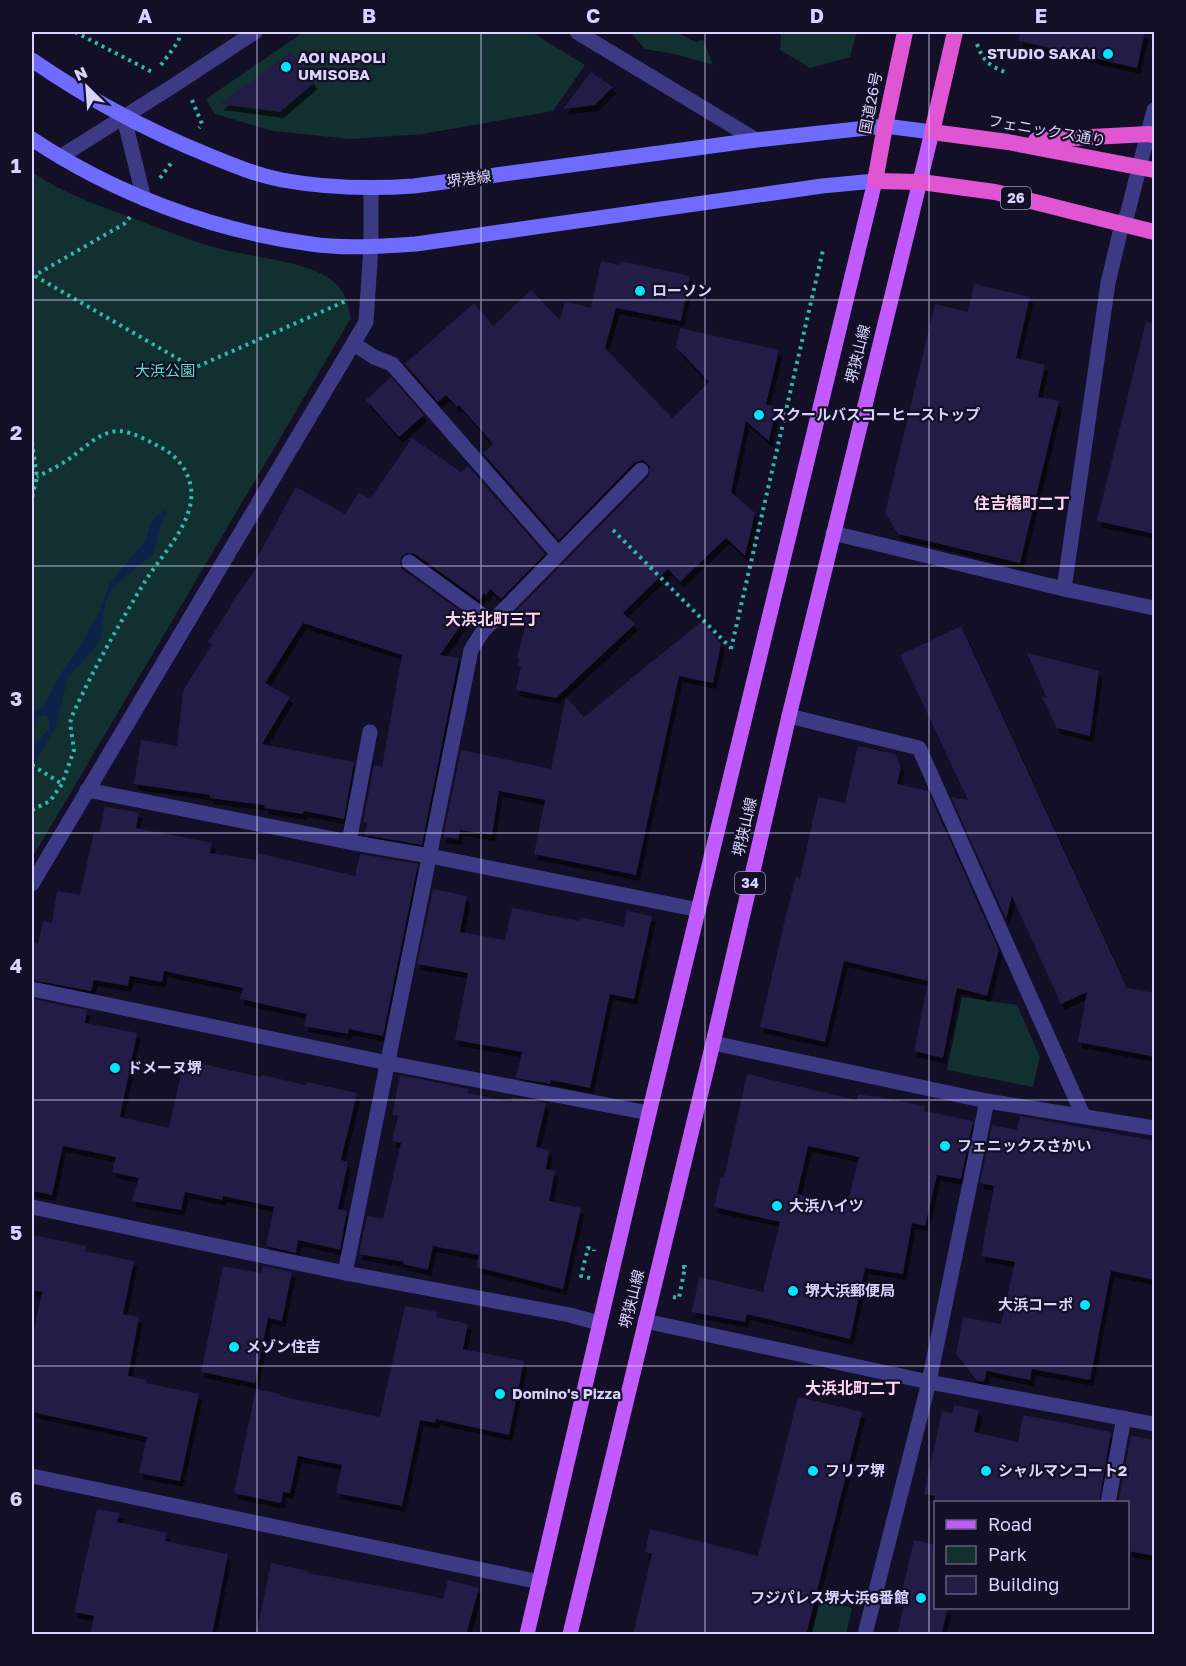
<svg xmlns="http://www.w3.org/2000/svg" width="1186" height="1666" viewBox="0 0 1186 1666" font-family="'Golos Text','Noto Sans JP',sans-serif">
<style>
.green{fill:#12302f}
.water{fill:#0c2248}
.building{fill:#241b47;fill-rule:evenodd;filter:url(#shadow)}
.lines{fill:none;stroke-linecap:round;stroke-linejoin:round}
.path{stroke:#2fb8b0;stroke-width:4;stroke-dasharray:3 4.5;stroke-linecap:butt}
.service{stroke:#3d3a85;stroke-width:15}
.minor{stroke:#3d3a85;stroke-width:15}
.tertiary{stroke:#3d3a85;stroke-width:15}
.secondary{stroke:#6f6bff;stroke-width:15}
.primary{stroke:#c25bff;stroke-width:15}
.trunk{stroke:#e055d1;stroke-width:16}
.grid{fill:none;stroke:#d9d4ff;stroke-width:1.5;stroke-opacity:0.55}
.poi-dot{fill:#00e5ff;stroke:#130f26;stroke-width:2}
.labels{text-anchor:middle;stroke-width:4.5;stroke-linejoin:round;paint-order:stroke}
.shield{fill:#130f26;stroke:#9e99be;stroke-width:1.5}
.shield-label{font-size:14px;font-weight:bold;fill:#d9d4ff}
.poi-label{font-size:15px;font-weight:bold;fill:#d9d4ff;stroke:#130f26;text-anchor:start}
.street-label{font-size:15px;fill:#d9d4ff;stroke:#130f26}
.park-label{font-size:15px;fill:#5fe0c0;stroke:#130f26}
.neighbourhood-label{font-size:16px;font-weight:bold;fill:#ffd6f0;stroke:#130f26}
.neatline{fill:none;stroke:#d9d4ff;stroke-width:2}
.grid-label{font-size:20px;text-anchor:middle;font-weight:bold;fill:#d9d4ff}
</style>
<defs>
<filter id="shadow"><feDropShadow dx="3.5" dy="6" stdDeviation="0" flood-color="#0009"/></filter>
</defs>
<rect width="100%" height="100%" fill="#130f26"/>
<!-- green -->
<g class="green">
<path d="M 304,32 L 531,32 L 585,65 L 553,111 L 423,134 L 350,139 L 273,131 L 215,114 L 206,99 Z"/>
<path d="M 630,32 L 677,32 L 695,42 L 703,40 L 713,65 L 679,55 L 645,49 Z"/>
<path d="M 781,32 L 857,32 L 850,57 L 810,68 L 780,50 Z"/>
<path d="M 32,172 C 62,193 100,206 135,219 C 163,229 192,242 221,249 C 251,257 305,261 330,279 C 345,290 347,301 351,318 L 32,858 Z"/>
<path d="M 962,997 L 1017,1005 L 1040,1057 L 1033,1087 L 947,1070 Z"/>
<path d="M 820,1600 L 852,1608 L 846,1634 L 812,1634 Z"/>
</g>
<!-- water -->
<path class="water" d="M 164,510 L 167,514 L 162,522 L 153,554 L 113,587 L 105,603 L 101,639 L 81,664 L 68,676 L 55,729 L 32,766 L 32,749 L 48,729 L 50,722 L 46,716 L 42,716 L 32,723 L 32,714 L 44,705 L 60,675 L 79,647 L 97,617 L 110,583 L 146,540 L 150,526 L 155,518 Z"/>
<!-- building -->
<g class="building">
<path d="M 1020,32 L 1145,32 L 1137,68 L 1019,41 Z"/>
<path d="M 291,52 L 314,83 L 280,112 L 220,104 Z"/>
<path d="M 591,72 L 613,87 L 595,105 L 563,109 Z"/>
<path d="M 601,261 L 620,265 L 621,261 L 690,276 L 681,321 L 616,308 L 605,348 L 672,418 L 709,382 L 676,347 L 680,328 L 779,350 L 766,404 L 776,407 L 769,441 L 746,421 L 731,492 L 755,513 L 745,556 L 726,538 L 680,582 L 668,569 L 623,613 L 635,624 L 556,698 L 516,690 L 521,666 L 518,666 L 519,658 L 517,658 L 526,623 L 515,612 L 648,477 L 650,467 L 643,460 L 634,463 L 559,540 L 483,453 L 493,444 L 459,405 L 457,407 L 446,395 L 438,402 L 405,364 L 474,303 L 493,326 L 531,290 L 560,320 L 565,301 L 591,308 Z"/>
<path d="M 974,284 L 1030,297 L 1016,358 L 1045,365 L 1038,397 L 1059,401 L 1020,563 L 898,534 L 885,513 L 935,304 L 968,312 Z"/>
<path d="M 1146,322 L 1155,323 L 1155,534 L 1097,521 Z"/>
<path d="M 391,377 L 424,415 L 399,437 L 366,400 Z"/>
<path d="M 412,438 L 461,472 L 468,466 L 545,554 L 501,599 L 490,589 L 486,595 L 484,593 L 479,600 L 415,554 L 406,553 L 401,557 L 400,565 L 403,570 L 467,616 L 440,655 L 459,658 L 422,845 L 364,835 L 367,823 L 363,822 L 374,765 L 382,767 L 402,655 L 303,623 L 265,683 L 290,697 L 262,744 L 354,762 L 344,819 L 304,811 L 303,814 L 264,808 L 265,805 L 209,798 L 210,795 L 134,784 L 141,740 L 177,746 L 183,691 L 212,644 L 208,642 L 231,606 L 230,605 L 258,566 L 254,563 L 296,487 L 345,514 L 359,492 L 370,499 Z"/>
<path d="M 702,621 L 721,644 L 713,683 L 679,676 L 636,875 L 534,854 L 545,800 L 499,791 L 492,835 L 460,830 L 458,839 L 443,837 L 461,750 L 551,769 L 566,697 L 584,717 Z"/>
<path d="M 961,626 L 1127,988 L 1155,993 L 1155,1057 L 1078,1042 L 1087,992 L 1061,1004 L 1012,896 L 1006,919 L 951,797 L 968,800 L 900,655 Z"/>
<path d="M 1027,653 L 1099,671 L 1090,736 L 1057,728 L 1042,697 L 1047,698 Z"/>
<path d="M 858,746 L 895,754 L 901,767 L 897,784 L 928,791 L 999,950 L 987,996 L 957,988 L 943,1058 L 914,1051 L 928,981 L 844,961 L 825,1042 L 760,1027 L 786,915 L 796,877 L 800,878 L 818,797 L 845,803 Z"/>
<path d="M 105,807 L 139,812 L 136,828 L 212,843 L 210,853 L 256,860 L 257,853 L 355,876 L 360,854 L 418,864 L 383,1036 L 349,1029 L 348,1034 L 304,1026 L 307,1014 L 240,999 L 243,988 L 164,971 L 162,982 L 130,976 L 128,986 L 94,980 L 91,991 L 32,980 L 32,942 L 38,944 L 43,921 L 52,923 L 57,891 L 80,895 L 94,832 L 99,833 Z"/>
<path d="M 433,889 L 467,896 L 460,932 L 505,940 L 512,908 L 580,921 L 581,917 L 624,927 L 627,911 L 652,916 L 634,999 L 610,994 L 590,1088 L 551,1080 L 550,1084 L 516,1078 L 522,1052 L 455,1040 L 468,973 L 417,964 Z"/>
<path d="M 32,999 L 87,1010 L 85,1023 L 137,1033 L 120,1117 L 169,1128 L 184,1060 L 261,1077 L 262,1075 L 306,1085 L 307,1082 L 357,1093 L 341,1160 L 348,1162 L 338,1209 L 347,1211 L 340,1250 L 298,1240 L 296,1253 L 266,1246 L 274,1207 L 223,1196 L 222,1200 L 185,1192 L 181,1210 L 132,1201 L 139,1178 L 112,1172 L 116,1157 L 63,1146 L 52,1195 L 32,1191 Z"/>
<path d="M 747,1074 L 856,1100 L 858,1094 L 875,1097 L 875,1096 L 925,1106 L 924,1111 L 973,1121 L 961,1179 L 937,1175 L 925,1226 L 912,1223 L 903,1274 L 865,1268 L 850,1339 L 747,1314 L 745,1322 L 692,1312 L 699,1277 L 763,1292 L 780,1222 L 714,1207 L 721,1177 L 724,1178 ZM 808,1146 L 859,1157 L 847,1205 L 797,1194 Z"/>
<path d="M 400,1075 L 469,1089 L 468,1093 L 511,1102 L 512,1097 L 546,1103 L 536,1147 L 549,1150 L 546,1169 L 555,1171 L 549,1201 L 581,1208 L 563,1289 L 476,1267 L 479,1255 L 433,1246 L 428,1270 L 403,1264 L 404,1262 L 359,1254 L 367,1216 L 383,1219 L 401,1143 L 392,1141 L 398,1116 L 392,1115 Z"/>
<path d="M 1020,1116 L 1155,1141 L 1155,1280 L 1111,1271 L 1090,1380 L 1032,1369 L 1030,1380 L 987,1371 L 984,1382 L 977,1381 L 956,1354 L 963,1317 L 1001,1324 L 1015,1262 L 981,1256 L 994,1186 L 980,1183 L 992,1125 L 1017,1130 Z"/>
<path d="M 32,1235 L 86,1246 L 85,1251 L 134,1261 L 123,1314 L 139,1317 L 128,1376 L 147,1380 L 146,1383 L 199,1394 L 180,1481 L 139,1473 L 147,1437 L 32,1412 L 32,1339 L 42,1292 L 32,1290 Z"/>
<path d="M 223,1266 L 261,1273 L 263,1266 L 292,1272 L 282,1321 L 268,1318 L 255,1383 L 201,1372 Z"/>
<path d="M 405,1306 L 437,1312 L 436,1317 L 468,1324 L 463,1349 L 524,1361 L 509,1435 L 436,1419 L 435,1423 L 420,1420 L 402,1506 L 336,1493 L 342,1465 L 298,1456 L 290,1493 L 283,1492 L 281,1503 L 234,1493 L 256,1389 L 280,1394 L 280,1396 L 380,1417 Z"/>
<path d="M 798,1397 L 862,1412 L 806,1635 L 633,1635 L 652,1554 L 645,1552 L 650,1529 L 758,1556 Z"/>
<path d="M 954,1405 L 979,1410 L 974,1432 L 1018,1442 L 1023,1415 L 1111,1432 L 1099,1503 L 933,1503 L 935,1496 L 924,1494 L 942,1411 L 952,1413 Z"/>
<path d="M 1131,1436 L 1155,1440 L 1155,1556 L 1128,1551 L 1128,1503 L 1118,1503 Z"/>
<path d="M 97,1509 L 120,1513 L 117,1522 L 167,1533 L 165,1541 L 228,1554 L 212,1635 L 90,1635 L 94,1616 L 74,1612 Z"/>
<path d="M 914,1540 L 936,1545 L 936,1608 L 948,1608 L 941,1635 L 897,1635 L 908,1589 L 903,1588 Z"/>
<path d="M 271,1563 L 308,1571 L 308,1573 L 418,1593 L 443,1599 L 448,1580 L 479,1588 L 466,1635 L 256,1635 Z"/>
</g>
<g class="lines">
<!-- path -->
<g class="path">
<path d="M 75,32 L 154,73"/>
<path d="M 977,44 C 982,59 989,66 1005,72"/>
<path d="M 161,65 L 178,42 L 181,32"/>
<path d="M 192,100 L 202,124 L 199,128"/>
<path d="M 160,178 L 172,162"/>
<path d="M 35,276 L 194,368 L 346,301"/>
<path d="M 32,277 L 124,224 L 130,217"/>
<path d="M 32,442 L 37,477 L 32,498"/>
<path d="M 613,530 L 731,648"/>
<path d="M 731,649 L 823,250"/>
<path d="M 32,765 L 62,784"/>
<path d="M 32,810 L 50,801 L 62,784 L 74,750 L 70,723 L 72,716 C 93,670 118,626 144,583 C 160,557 186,532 191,501 C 194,479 181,458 162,448 C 150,442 134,432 120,431 C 99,431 85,448 69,459 C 59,466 48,471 37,477"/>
<path d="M 590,1278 L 581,1276 L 588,1248 L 594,1249 L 594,1251"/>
<path d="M 673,1297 L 679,1298 L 685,1267 L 682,1267"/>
</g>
<!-- service -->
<g class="service">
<path d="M 354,344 L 374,357 L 392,364 L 558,554"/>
<path d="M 409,562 L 492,622"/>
<path d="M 1108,1502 L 1124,1418"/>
</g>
<!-- minor -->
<g class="minor">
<path d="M 577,32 L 756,140"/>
<path d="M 833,533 L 1064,589 L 1154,608"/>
<path d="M 1064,589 L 1108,283 L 1122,224 L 1127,215 L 1154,110"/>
<path d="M 789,716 L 919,748 L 1083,1115"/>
<path d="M 87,790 L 349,842 L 430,856 L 699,910"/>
<path d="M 349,842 L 370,732"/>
<path d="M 32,884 L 366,322 L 371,246 L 371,189"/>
<path d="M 32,989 L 388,1063 L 649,1113"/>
<path d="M 713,1043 L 987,1101 L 1154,1128"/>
<path d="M 32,1207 L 345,1273 L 570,1315 L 599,1323"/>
<path d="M 345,1273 L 471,650 L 483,631 L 641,470"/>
<path d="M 645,1321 L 929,1382 L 1154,1424"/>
<path d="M 32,1476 L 540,1582"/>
<path d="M 865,1634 L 929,1382 L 987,1101"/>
</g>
<!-- tertiary -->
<g class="tertiary">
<path d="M 124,118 L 144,199"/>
<path d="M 60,157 L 173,86 L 255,32"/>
</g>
<!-- secondary -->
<g class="secondary">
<path d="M 32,60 C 87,98 146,130 208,155 C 233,165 256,175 282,180 C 326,188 370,189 414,186 L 756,140 L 885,126 L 932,132"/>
<path d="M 32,139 C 113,193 213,231 311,244 C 345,249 381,246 416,244 L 822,186 L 875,181"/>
</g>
<!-- primary -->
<g class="primary">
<path d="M 527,1634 L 649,1113 L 875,181"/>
<path d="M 570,1634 L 713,1043 L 789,716 L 932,132"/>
</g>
<!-- trunk -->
<g class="trunk">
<path d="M 905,32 L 885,126 L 875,181 L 921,182 L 995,192 L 1154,232"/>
<path d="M 955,32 L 932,132 L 1008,142 L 1154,170"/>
<path d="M 1036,140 L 1148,134 L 1154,135"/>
</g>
</g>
<!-- grid -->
<path class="grid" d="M 257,32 L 257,1634M 481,32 L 481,1634M 705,32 L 705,1634M 929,32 L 929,1634M 32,300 L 1154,300M 32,566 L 1154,566M 32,833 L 1154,833M 32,1100 L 1154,1100M 32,1366 L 1154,1366"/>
<!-- markers -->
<g class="poi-dot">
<circle cx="1108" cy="54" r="6"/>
<circle cx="286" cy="67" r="6"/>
<circle cx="640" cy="291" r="6"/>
<circle cx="759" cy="415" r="6"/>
<circle cx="115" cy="1068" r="6"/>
<circle cx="945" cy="1146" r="6"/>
<circle cx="777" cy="1206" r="6"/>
<circle cx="793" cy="1291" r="6"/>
<circle cx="1085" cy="1305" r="6"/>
<circle cx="234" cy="1347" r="6"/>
<circle cx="500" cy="1394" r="6"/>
<circle cx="813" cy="1471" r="6"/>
<circle cx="986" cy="1471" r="6"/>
<circle cx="921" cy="1598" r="6"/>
</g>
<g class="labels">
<!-- shield labels -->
<g class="shield">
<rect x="1001" y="187" width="30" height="22" rx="4.5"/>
<rect x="735" y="872" width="30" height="22" rx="4.5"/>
</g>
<g class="shield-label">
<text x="1016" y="203">26</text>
<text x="750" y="888">34</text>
</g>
<!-- poi labels -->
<g class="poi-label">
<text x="1096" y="59" text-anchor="end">STUDIO SAKAI</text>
<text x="298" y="63">AOI NAPOLI<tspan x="298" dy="17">UMISOBA</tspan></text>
<text x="652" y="296">ローソン</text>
<text x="771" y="420">スクールバスコーヒーストップ</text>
<text x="127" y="1073">ドメーヌ堺</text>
<text x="957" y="1151">フェニックスさかい</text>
<text x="789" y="1211">大浜ハイツ</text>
<text x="805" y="1296">堺大浜郵便局</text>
<text x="1073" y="1310" text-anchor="end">大浜コーポ</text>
<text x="246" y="1352">メゾン住吉</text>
<text x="512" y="1399">Domino's Pizza</text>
<text x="825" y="1476">フリア堺</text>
<text x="998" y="1476">シャルマンコート2</text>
<text x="909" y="1603" text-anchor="end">フジパレス堺大浜6番館</text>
</g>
<!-- street labels -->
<g class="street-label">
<text transform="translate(871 103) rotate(-79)" y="5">国道26号</text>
<text transform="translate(1047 131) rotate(10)" y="5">フェニックス通り</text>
<text transform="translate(469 179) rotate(-8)" y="5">堺港線</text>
<text transform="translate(858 354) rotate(-76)" y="5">堺狭山線</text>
<text transform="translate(745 827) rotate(-77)" y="5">堺狭山線</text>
<text transform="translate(632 1299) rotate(-76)" y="5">堺狭山線</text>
</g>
<!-- park labels -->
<g class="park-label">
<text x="165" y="376">大浜公園</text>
</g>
<!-- neighbourhood labels -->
<g class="neighbourhood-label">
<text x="1022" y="509">住吉橋町二丁</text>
<text x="493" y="625">大浜北町三丁</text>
<text x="853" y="1394">大浜北町二丁</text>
</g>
</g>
<!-- border -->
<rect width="1186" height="1666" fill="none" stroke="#130f26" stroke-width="66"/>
<!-- legend -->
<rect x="934" y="1501" width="195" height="108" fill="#130f26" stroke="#625e7d" stroke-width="1.5"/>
<rect x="946" y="1520" width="30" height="9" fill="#c25bff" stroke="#625e7d" stroke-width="1.5"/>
<text x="988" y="1531" font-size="18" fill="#d9d4ff">Road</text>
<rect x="946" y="1546" width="30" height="18" fill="#12302f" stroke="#625e7d" stroke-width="1.5"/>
<text x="988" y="1561" font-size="18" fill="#d9d4ff">Park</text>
<rect x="946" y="1576" width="30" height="18" fill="#241b47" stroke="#625e7d" stroke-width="1.5"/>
<text x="988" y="1591" font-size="18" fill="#d9d4ff">Building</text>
<!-- north arrow -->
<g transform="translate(87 87) rotate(335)" stroke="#130f26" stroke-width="4.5" paint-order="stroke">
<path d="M0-4.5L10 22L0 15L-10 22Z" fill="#d9d4ff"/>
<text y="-9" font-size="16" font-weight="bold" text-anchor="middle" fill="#d9d4ff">N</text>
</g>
<rect x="33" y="33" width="1120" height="1600" class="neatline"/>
<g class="grid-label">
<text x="145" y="23">A</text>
<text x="369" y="23">B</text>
<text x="593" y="23">C</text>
<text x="817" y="23">D</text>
<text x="1041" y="23">E</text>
<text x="16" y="173">1</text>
<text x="16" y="440">2</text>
<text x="16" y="706">3</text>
<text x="16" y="973">4</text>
<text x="16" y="1240">5</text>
<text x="16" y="1506">6</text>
</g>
</svg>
